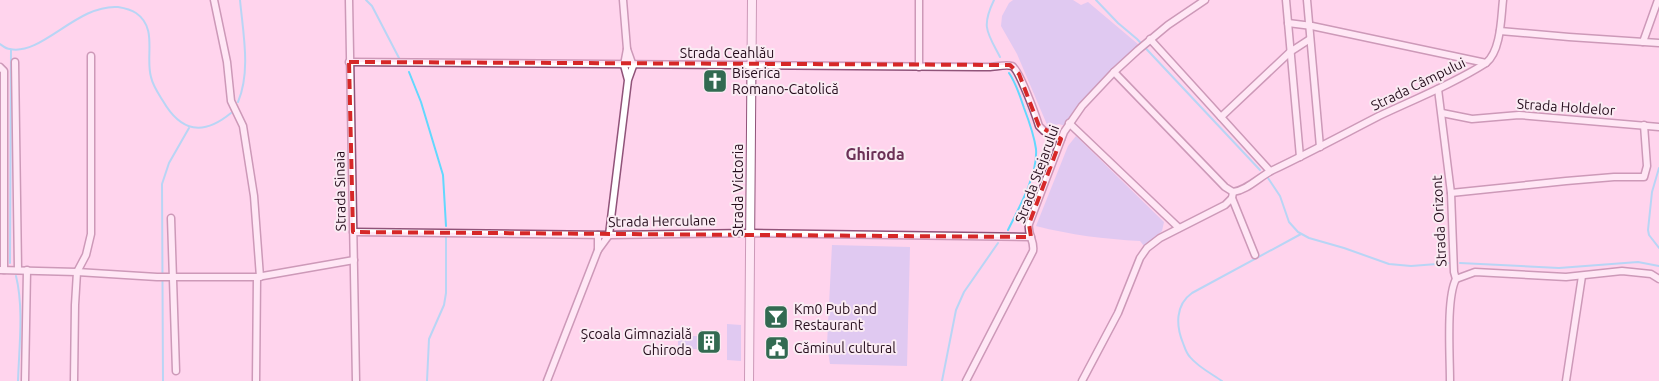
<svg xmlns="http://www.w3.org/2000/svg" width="1659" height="381" viewBox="0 0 1659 381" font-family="Ubuntu,sans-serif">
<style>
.green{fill:#babcf7}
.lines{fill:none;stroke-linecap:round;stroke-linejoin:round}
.stream{stroke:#63d8fe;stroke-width:2}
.minor-casing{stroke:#905379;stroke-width:9}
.tertiary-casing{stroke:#905379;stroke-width:10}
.minor{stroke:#fff;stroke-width:6}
.tertiary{stroke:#fff;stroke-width:8}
.marked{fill:none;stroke:#d62828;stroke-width:4;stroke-dasharray:10 6;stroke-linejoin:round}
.labels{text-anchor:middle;stroke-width:4;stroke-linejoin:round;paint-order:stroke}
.street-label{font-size:14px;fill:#260e1d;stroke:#faebf3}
.poi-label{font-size:14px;fill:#260e1d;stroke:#faebf3;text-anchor:start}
.quarter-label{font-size:16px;font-weight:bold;fill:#6b3157;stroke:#faebf3}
</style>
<rect width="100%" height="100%" fill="#ffd4ed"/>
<!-- green -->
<g class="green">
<path d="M 1013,0 L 1073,0 L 1081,5 L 1088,2 L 1139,45 C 1111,69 1086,97 1065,126 L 1059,124 L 1048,127 L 1017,54 L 1001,26 L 1002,16 L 1009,3 Z"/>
<path d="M 1076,136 L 1164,222 L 1162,231 L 1144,246 L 1140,241 C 1104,239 1071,235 1036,226 L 1068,146 Z"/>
<path d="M 832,245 L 910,247 L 907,366 L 830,364 L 827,345 Z"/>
<path d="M 727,324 L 741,325 L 741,361 L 727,360 Z"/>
<rect x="678" y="336" width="23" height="13"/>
</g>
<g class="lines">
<!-- stream -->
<g class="stream">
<path d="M 366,0 L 372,6 L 399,58"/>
<path d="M 994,0 C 981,27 987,32 1000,57"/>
<path d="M 1096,0 L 1118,23 L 1137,39 L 1260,170"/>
<path d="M 0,44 C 3,46 6,49 10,49 C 42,56 77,4 118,7 C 124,8 130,9 136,13 C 158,28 145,56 151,77 C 153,86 158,93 163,101 C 181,132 203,136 231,113"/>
<path d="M 409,72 L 421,102 L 443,175 L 446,226"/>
<path d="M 238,102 C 251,71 243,33 240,0"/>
<path d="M 1659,168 L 1652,192 L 1648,230 L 1649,235 L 1659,248"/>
<path d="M 1268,178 L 1280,196 L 1289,222 L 1298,232 L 1309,238 L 1344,248 L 1389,264 L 1411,266 L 1450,263"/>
<path d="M 1008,230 C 1019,208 1038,174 1036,149 C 1034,135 1029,121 1024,108 C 1020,96 1016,83 1009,73"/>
<path d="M 10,263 L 11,50"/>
<path d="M 1460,263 L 1559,268 L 1638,262 L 1659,266"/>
<path d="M 16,276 C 24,308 19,348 18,381"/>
<path d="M 163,381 L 162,184 L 169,163 L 189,128"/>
<path d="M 427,381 L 429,339 L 444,305 L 446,293 L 446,237"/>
<path d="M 942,381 L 956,310 L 964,292 L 998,243"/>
<path d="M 1222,381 C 1212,374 1198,367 1190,357 C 1186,353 1185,348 1183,343 C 1176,326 1175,305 1192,293 L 1301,234"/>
</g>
<defs>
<g id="minor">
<path d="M 214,0 L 227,62 L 231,101 L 243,126 L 254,196 L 260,277"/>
<path d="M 349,0 L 356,381"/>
<path d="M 623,0 L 627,49"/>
<path d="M 1286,0 L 1300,157"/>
<path d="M 1307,0 L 1320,147"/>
<path d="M 1288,23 L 1312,26 L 1486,63"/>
<path d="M 1500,31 L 1569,37 L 1659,43"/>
<path d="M 1150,39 L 1270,171"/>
<path d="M 1643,42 L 1658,0"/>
<path d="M 15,62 L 18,270"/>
<path d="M 349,62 C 563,65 776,65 989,67 C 995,67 1006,64 1012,66 C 1019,69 1036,116 1039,126 L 1044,131 L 1061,139"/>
<path d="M 0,67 L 4,71 L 4,270"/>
<path d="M 919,67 L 919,0"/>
<path d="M 1114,72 L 1225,187 L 1233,192"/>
<path d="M 1438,89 L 1451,193 L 1454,272 L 1456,279 C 1446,298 1450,356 1450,381"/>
<path d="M 1442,113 L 1472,119 L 1519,115 L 1659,127"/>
<path d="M 1221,117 L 1290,52 L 1310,39"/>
<path d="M 1069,123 L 1179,228"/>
<path d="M 1233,192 C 1248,190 1260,176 1273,170 C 1309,153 1344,134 1379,116 C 1415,99 1453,84 1486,63 C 1501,51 1501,18 1503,0"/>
<path d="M 1451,193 L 1566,181 L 1614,177 L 1644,177 L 1647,166 L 1644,125"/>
<path d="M 1232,198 L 1255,255"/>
<path d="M 171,218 L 176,371"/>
<path d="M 353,232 L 609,235 L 751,233 L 1031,237"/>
<path d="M 598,235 L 598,250 L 609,235 L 628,80 L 633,66 L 627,49 L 624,65 L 628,80"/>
<path d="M 0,270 L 77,272 L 157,277 L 257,277 L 354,260"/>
<path d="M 1456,279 L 1475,272 L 1566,277 L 1622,271 L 1651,274 L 1659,279"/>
<path d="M 25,381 L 27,270"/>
<path d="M 74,381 L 75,305 L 77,272 L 86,255 L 91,234 L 91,56"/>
<path d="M 256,381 L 257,277"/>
<path d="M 547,381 L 598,250"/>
<path d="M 966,381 L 1033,251 C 1035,241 1027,234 1029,224 L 1064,132 L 1082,106 L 1114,72 L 1138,50 L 1168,25 L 1205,0"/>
<path d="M 1082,381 L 1118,313 L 1140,258 L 1147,248 L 1160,238 L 1225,205 L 1232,198 L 1233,192"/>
<path d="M 1566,381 L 1582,276"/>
</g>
<path id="tertiary" d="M 749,381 L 752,0"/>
</defs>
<!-- minor casing -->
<use href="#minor" class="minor-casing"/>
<!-- tertiary casing -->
<use href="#tertiary" class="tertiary-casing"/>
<!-- minor -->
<use href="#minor" class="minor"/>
<!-- tertiary -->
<use href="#tertiary" class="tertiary"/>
</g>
<!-- marked area -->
<path d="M0 0H1659V381H0ZM 349,62 L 1010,65 L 1019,74 L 1039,126 L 1061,139 L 1029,224 L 1031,237 L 353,232 Z" fill="#ffd4ed" fill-opacity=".55" fill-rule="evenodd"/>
<path class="marked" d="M 349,62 L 1010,65 L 1019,74 L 1039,126 L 1061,139 L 1029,224 L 1031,237 L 353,232 Z"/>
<!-- icons -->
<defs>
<symbol id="church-square" viewBox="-11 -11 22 22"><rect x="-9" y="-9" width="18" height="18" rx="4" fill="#326a51" stroke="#faebf3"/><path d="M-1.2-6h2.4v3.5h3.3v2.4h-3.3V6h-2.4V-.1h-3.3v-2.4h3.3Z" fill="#fff"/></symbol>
<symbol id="bar-square" viewBox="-11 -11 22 22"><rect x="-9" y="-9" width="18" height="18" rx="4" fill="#326a51" stroke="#faebf3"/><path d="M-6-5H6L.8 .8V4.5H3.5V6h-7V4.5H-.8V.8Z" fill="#fff"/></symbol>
<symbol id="building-square" viewBox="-11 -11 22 22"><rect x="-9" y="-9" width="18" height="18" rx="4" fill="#326a51" stroke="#faebf3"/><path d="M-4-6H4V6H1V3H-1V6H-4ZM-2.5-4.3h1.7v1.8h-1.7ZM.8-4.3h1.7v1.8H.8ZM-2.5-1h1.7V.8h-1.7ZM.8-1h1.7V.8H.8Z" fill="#fff"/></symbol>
<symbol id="civic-square" viewBox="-11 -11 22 22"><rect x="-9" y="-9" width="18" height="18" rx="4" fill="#326a51" stroke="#faebf3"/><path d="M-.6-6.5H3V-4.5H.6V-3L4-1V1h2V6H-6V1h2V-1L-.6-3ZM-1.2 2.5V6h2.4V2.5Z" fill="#fff"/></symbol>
</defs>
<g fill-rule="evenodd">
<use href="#church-square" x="701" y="67" width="28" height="28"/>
<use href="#bar-square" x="762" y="303" width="28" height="28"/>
<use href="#building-square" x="695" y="328" width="28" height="28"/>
<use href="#civic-square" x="763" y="334" width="28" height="28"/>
</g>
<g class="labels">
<!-- street labels -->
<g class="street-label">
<text x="727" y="58">Strada Ceahlău</text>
<text transform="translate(1418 84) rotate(-26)" y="5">Strada Câmpului</text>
<text transform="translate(1566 107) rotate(4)" y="5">Strada Holdelor</text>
<text transform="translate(1037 174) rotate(-70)" y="5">Strada Stejarului</text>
<text transform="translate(738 190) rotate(-90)" y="5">Strada Victoria</text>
<text transform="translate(340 191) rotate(-91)" y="5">Strada Sinaia</text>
<text transform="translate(662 221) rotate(-1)" y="5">Strada Herculane</text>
<text transform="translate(1439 221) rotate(-93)" y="5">Strada Orizont</text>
</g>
<!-- poi labels -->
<g class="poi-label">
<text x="732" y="78">Biserica<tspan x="732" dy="16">Romano-Catolică</tspan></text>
<text x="794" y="314">Km0 Pub and<tspan x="794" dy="16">Restaurant</tspan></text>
<text x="692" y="339" text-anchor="end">Școala Gimnazială<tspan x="692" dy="16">Ghiroda</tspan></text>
<text x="794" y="353">Căminul cultural</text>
</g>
<!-- quarter labels -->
<g class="quarter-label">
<text x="875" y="160">Ghiroda</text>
</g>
</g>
</svg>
